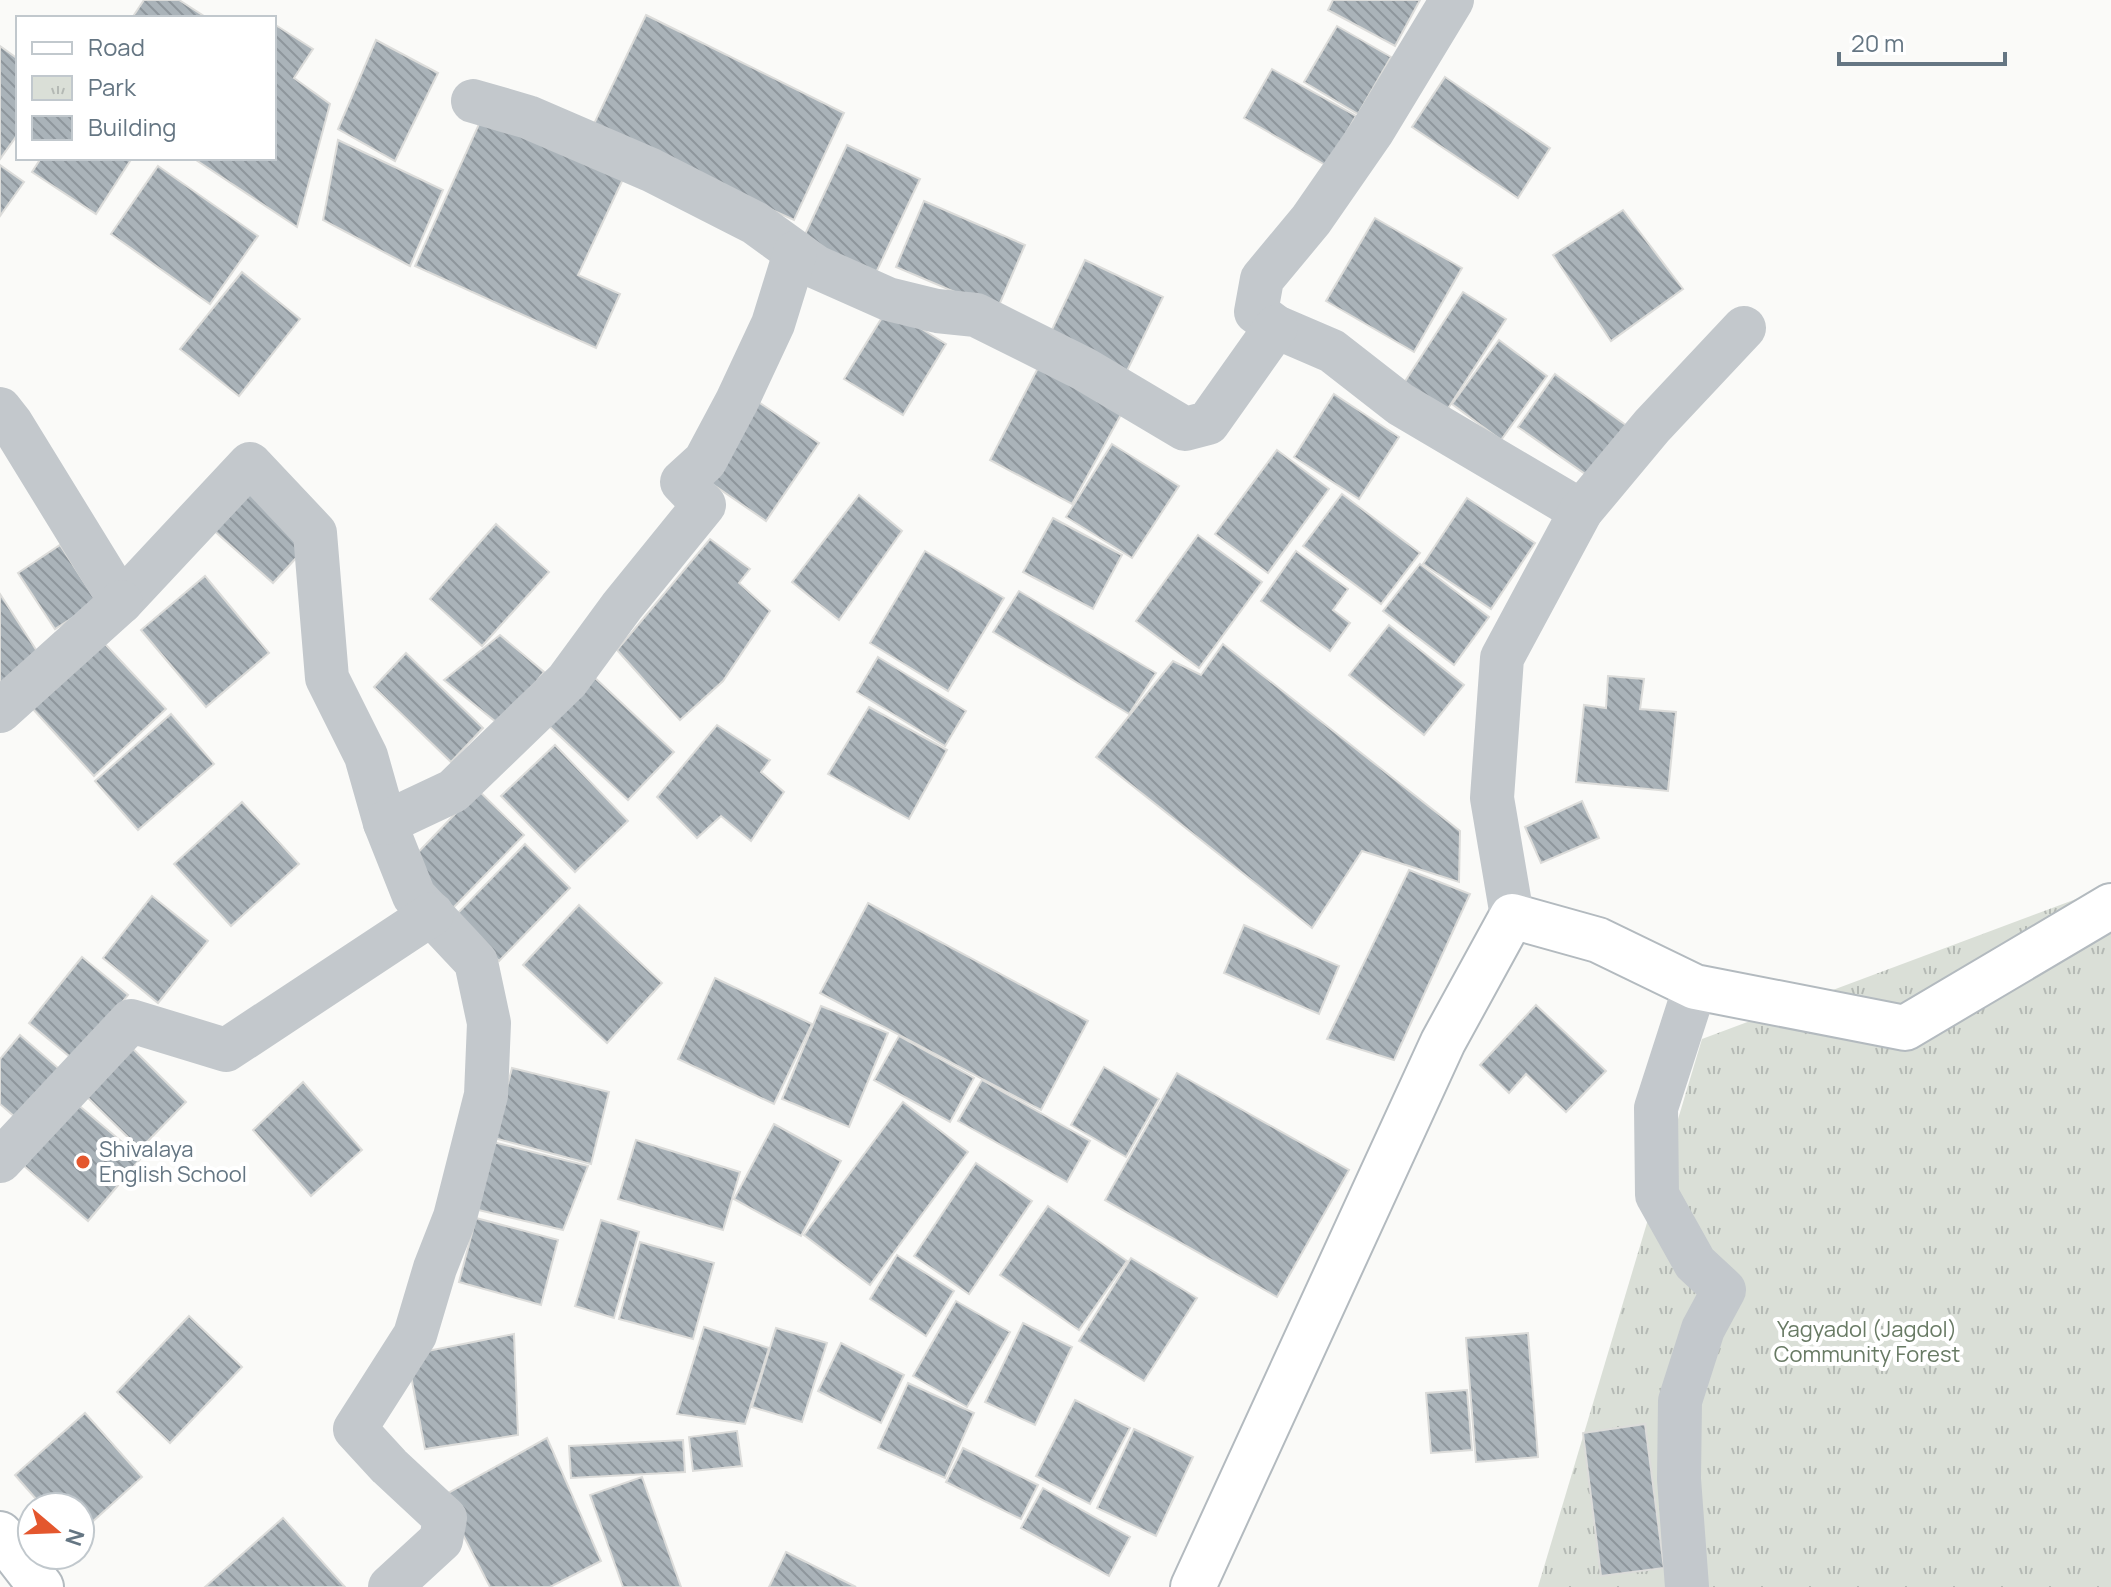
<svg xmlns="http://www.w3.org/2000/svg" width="2111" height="1587" viewBox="0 0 2111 1587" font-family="Manrope,sans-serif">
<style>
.park{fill:url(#park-tufts)}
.building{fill:url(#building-back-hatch);stroke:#dcdcda;stroke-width:2}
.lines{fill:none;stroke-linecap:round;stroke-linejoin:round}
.secondary-casing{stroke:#b3babf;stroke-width:48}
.street{stroke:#c3c8cc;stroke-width:44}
.secondary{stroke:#fff;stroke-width:44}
.poi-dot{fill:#e4572e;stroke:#fff;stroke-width:3}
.labels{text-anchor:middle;stroke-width:8;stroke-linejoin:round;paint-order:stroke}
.poi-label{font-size:22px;fill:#657683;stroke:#fff;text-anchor:start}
.park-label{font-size:22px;fill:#687a64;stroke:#fff}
</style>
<defs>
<pattern id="park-tufts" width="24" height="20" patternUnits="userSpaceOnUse" patternTransform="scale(2)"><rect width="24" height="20" fill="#dadfd7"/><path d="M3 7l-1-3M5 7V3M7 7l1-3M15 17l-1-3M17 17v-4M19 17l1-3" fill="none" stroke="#b4b9b4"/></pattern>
<pattern id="building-back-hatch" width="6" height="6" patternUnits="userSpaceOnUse" patternTransform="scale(2)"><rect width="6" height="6" fill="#aab3b9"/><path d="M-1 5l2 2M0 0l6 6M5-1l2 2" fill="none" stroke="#8e969c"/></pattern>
</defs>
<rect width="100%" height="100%" fill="#fafaf8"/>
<!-- park -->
<path class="park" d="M 2111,886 L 2111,1587 L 1538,1587 L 1702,1039 Z"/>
<!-- building -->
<g class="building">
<path d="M 144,0 L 179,0 L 207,18 L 132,18 Z"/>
<path d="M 1333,0 L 1420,0 L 1395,46 L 1328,10 Z"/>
<path d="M 646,15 L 844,113 L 794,220 L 592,128 Z"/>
<path d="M 274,24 L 313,49 L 294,78 L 330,104 L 297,227 L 193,158 L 274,158 Z"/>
<path d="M 1337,26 L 1391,57 L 1358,114 L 1304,82 Z"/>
<path d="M 376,40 L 438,73 L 395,161 L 338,129 Z"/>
<path d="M 0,46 L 18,59 L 18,134 L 0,159 Z"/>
<path d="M 1272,69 L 1356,116 L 1327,166 L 1244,118 Z"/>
<path d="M 1445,77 L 1550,148 L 1518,198 L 1412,127 Z"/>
<path d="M 484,113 L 624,177 L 578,275 L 620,294 L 596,348 L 415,266 Z"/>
<path d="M 338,140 L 443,190 L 410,266 L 323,220 Z"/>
<path d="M 847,145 L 920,179 L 873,279 L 800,245 Z"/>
<path d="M 41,158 L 132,158 L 96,214 L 32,172 Z"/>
<path d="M 0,165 L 24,182 L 0,216 Z"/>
<path d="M 158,166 L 258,236 L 210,304 L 111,234 Z"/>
<path d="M 924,201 L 1025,245 L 997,310 L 896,267 Z"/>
<path d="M 1623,210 L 1683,289 L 1611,341 L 1553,255 Z"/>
<path d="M 1375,218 L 1462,268 L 1414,352 L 1326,301 Z"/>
<path d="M 1085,260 L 1163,297 L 1124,377 L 1047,340 Z"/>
<path d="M 242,272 L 300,319 L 239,396 L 180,349 Z"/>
<path d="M 1463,292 L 1506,319 L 1447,410 L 1404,383 Z"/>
<path d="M 888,308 L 946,344 L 903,415 L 844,379 Z"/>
<path d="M 1499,340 L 1547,376 L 1501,440 L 1452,404 Z"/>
<path d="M 1039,366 L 1123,411 L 1072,504 L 990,460 Z"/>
<path d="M 1555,374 L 1627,426 L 1591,478 L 1518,427 Z"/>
<path d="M 1334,394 L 1399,437 L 1359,499 L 1294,457 Z"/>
<path d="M 757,401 L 819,443 L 766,521 L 705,479 Z"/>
<path d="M 1112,444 L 1179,486 L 1132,558 L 1066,517 Z"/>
<path d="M 1277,450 L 1329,489 L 1268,573 L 1215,534 Z"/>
<path d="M 248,489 L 309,544 L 273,583 L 212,529 Z"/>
<path d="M 1342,494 L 1420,553 L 1381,604 L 1303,546 Z"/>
<path d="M 859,495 L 902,531 L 839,620 L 792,582 Z"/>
<path d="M 1467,498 L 1535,543 L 1491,609 L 1423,564 Z"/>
<path d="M 1053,518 L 1122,555 L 1093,609 L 1023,572 Z"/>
<path d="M 496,524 L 549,572 L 482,646 L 430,599 Z"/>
<path d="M 1198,535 L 1262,582 L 1199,668 L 1136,621 Z"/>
<path d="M 710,539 L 750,569 L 739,583 L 770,611 L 723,681 L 680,720 L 617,650 Z"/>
<path d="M 60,545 L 97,602 L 55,629 L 18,573 Z"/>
<path d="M 925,551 L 1004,598 L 948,691 L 870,643 Z"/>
<path d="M 1296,551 L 1348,589 L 1333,610 L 1350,623 L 1330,651 L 1261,601 Z"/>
<path d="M 1420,564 L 1489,617 L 1454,665 L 1383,611 Z"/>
<path d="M 205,576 L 269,653 L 206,707 L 141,630 Z"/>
<path d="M 1019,591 L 1156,673 L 1129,714 L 993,632 Z"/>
<path d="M 0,594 L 42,659 L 0,686 Z"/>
<path d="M 1389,625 L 1464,685 L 1424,735 L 1349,675 Z"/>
<path d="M 500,635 L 544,672 L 501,726 L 444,680 Z"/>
<path d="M 103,642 L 166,709 L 94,776 L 32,708 Z"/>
<path d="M 1223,644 L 1460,831 L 1459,882 L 1362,851 L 1312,928 L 1096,757 L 1173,661 L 1201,675 Z"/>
<path d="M 406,653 L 483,728 L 451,762 L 374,687 Z"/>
<path d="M 878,657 L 966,711 L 945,746 L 857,692 Z"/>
<path d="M 1608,676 L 1644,679 L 1640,709 L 1676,712 L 1668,791 L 1576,782 L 1584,705 L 1606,708 Z"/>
<path d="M 594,677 L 674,752 L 628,800 L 549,726 Z"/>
<path d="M 869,707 L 947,750 L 909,819 L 828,774 Z"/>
<path d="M 171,714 L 214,764 L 138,830 L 95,781 Z"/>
<path d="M 717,725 L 770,760 L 761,772 L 784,792 L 751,841 L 721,816 L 697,838 L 657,797 Z"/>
<path d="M 555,745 L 628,821 L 575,872 L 501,796 Z"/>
<path d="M 478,790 L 524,835 L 451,910 L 406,865 Z"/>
<path d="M 1582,801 L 1599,838 L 1541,863 L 1525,827 Z"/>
<path d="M 242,802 L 299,864 L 231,926 L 174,864 Z"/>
<path d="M 525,844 L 570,888 L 499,961 L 454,917 Z"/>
<path d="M 1409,870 L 1470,894 L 1394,1060 L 1327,1039 Z"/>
<path d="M 152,896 L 208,941 L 158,1003 L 103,958 Z"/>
<path d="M 868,903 L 1088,1021 L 1041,1110 L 820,993 Z"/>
<path d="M 579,905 L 662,983 L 607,1043 L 523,965 Z"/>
<path d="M 1244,925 L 1339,966 L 1319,1014 L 1224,973 Z"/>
<path d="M 82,957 L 128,995 L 75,1061 L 29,1023 Z"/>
<path d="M 715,978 L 812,1024 L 774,1104 L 678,1059 Z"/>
<path d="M 1536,1005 L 1606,1071 L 1566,1112 L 1526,1074 L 1509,1093 L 1480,1065 Z"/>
<path d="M 821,1006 L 888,1033 L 849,1127 L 782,1099 Z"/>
<path d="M 20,1035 L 65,1074 L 23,1124 L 0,1104 L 0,1059 Z"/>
<path d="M 899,1036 L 974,1078 L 950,1122 L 874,1080 Z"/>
<path d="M 127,1043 L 186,1102 L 140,1149 L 81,1091 Z"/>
<path d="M 1104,1067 L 1159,1099 L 1126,1157 L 1071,1125 Z"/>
<path d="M 512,1068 L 609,1092 L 591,1164 L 494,1138 Z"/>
<path d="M 1177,1073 L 1349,1170 L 1277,1297 L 1105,1200 Z"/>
<path d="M 982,1080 L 1090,1141 L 1067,1182 L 958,1121 Z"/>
<path d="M 303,1082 L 362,1150 L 311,1196 L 253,1130 Z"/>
<path d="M 903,1102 L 968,1152 L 870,1285 L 804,1235 Z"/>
<path d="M 76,1103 L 141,1158 L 88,1221 L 24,1166 Z"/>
<path d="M 774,1124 L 841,1161 L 801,1236 L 734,1199 Z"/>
<path d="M 636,1140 L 740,1172 L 723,1230 L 618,1199 Z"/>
<path d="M 493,1142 L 588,1166 L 563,1230 L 470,1208 Z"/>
<path d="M 976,1163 L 1032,1201 L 969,1294 L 914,1256 Z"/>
<path d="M 1048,1206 L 1127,1261 L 1079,1330 L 1000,1275 Z"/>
<path d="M 476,1218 L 558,1240 L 541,1305 L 459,1282 Z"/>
<path d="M 601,1220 L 639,1232 L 614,1318 L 575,1306 Z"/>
<path d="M 640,1242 L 714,1263 L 693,1339 L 619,1319 Z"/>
<path d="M 897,1255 L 954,1291 L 926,1336 L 870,1299 Z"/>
<path d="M 1131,1258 L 1197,1298 L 1144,1381 L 1079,1341 Z"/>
<path d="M 956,1301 L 1010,1332 L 967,1407 L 913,1376 Z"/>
<path d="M 189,1316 L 242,1367 L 170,1443 L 117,1392 Z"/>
<path d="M 1023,1323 L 1072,1347 L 1035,1425 L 985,1402 Z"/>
<path d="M 704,1327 L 769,1348 L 745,1424 L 677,1414 Z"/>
<path d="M 776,1328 L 827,1343 L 802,1422 L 752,1407 Z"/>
<path d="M 1528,1333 L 1538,1457 L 1476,1462 L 1466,1338 Z"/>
<path d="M 514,1334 L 518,1435 L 425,1449 L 407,1355 Z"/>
<path d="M 841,1343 L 904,1375 L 881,1423 L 818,1391 Z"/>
<path d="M 908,1383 L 974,1413 L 945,1478 L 878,1448 Z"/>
<path d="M 1467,1390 L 1472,1450 L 1431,1453 L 1426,1393 Z"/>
<path d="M 1075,1400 L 1130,1428 L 1090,1504 L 1036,1476 Z"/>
<path d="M 85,1413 L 142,1477 L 80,1533 L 80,1507 L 43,1507 L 15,1475 Z"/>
<path d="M 1645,1424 L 1664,1568 L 1601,1576 L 1583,1433 Z"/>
<path d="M 1134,1429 L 1193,1457 L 1156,1536 L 1097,1508 Z"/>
<path d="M 737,1431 L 742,1466 L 693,1471 L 689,1437 Z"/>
<path d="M 547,1438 L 601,1561 L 550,1587 L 490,1587 L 443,1496 Z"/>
<path d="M 683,1440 L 685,1472 L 571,1478 L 569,1446 Z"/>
<path d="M 963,1448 L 1038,1485 L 1021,1519 L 946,1482 Z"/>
<path d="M 642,1477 L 681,1587 L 623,1587 L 590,1495 Z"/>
<path d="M 1043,1488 L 1130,1537 L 1109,1576 L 1021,1528 Z"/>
<path d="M 283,1518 L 345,1587 L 205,1587 Z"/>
<path d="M 786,1552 L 856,1587 L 769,1587 Z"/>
</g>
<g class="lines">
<defs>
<g id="secondary">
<path d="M 0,1534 L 41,1587"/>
<path d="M 1193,1587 L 1443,1042 L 1512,916 L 1598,940 L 1695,987 L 1905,1028 L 2111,906"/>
</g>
</defs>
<!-- secondary casing -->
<use href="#secondary" class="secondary-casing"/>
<!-- street -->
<g class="street">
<path d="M 1452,0 L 1372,132 L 1311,220 L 1262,279 L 1256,312 L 1276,327 L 1332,351 L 1400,404 L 1581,511"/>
<path d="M 473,101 L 528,117 L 651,170 L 755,223 L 816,267 L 888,299 L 937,311 L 976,315 L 1084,369 L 1185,429 L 1208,423 L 1276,327"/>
<path d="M 0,409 L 11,423 L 121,602 L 250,464 L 315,533 L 327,678 L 366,756 L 385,823 L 414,896 L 476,962 L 489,1023 L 486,1095 L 455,1217 L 435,1268 L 415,1335 L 355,1429 L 389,1466 L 445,1518 L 441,1540 L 390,1587"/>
<path d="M 0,711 L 121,602"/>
<path d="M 385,823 L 453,791 L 567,681 L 622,606 L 704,505 L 682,482 L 705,461 L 737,401 L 773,324 L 795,253"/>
<path d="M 1512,916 L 1492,798 L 1502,658 L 1581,511 L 1652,426 L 1744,328"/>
<path d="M 0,1161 L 131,1021 L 226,1050 L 432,914"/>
<path d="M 1687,1587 L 1679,1479 L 1680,1401 L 1703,1329 L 1724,1290 L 1695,1263 L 1657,1195 L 1656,1108 L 1695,987"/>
</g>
<!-- secondary -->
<use href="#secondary" class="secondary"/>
</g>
<!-- markers -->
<circle class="poi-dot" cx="83" cy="1162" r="8"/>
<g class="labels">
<!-- poi labels -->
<g class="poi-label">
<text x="99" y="1157">Shivalaya<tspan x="99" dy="25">English School</tspan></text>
</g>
<!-- park labels -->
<g class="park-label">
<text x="1867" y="1337">Yagyadol (Jagdol)<tspan x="1867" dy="25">Community Forest</tspan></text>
</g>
</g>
<!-- legend -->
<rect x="16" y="16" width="260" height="144" fill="#ffffff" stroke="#c1c8cd" stroke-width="2"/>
<rect x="32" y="42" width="40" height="12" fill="#ffffff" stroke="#c1c8cd" stroke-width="2"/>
<text x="88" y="56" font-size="24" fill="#657683">Road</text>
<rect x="32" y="76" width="40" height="24" fill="url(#park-tufts)" stroke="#c1c8cd" stroke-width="2"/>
<text x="88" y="96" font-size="24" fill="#657683">Park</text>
<rect x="32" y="116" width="40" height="24" fill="url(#building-back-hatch)" stroke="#c1c8cd" stroke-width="2"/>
<text x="88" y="136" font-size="24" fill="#657683">Building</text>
<!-- north arrow -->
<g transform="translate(56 1531) rotate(109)"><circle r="38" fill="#ffffff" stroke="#c1c8cd" stroke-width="2"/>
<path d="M0-6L14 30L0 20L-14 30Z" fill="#e4572e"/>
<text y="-12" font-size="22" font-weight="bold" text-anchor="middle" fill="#657683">N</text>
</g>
<!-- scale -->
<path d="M1839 52v12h166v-12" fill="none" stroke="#657683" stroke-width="4"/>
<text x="1851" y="52" font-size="24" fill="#657683" stroke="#ffffff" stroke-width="6" paint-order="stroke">20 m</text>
</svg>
